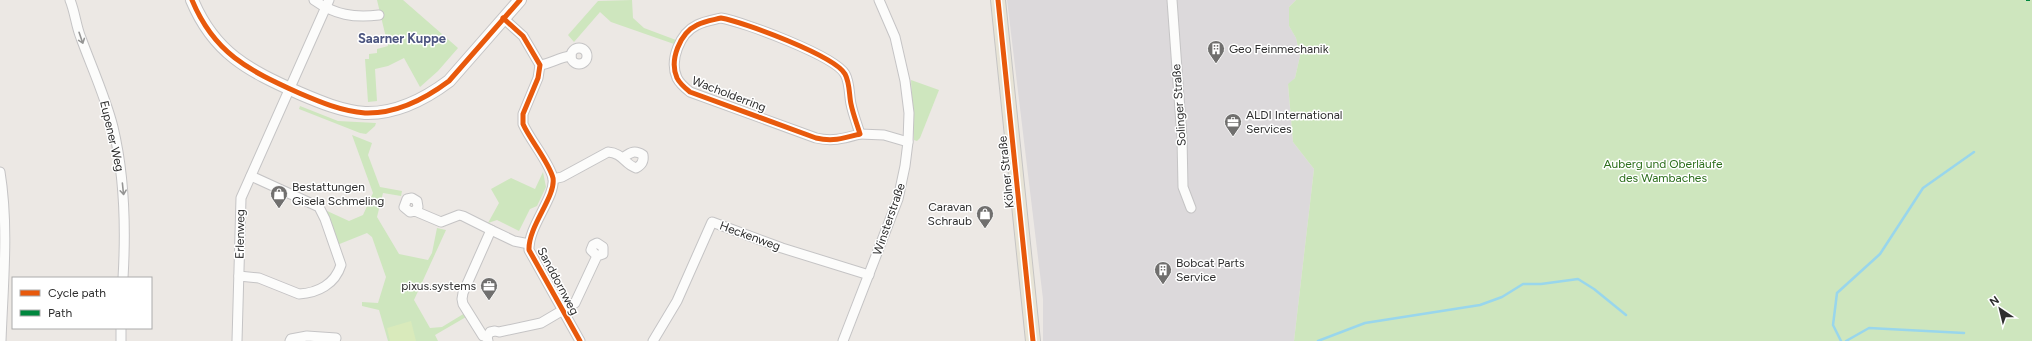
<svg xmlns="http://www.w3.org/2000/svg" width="2032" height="341" viewBox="0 0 2032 341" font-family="Figtree,sans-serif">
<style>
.industrial{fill:#dcd9db}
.green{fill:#cee6be}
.pitch{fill:#d9eabb}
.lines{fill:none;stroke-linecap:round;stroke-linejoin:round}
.stream{stroke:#99d6ec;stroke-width:2.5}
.street-casing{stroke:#c5c4c5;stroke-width:11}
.secondary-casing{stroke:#c5c4c5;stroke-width:14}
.primary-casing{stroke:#c6c5c4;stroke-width:16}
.street{stroke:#fcfcfb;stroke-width:9}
.secondary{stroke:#fcfcfb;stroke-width:12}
.primary{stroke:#e8e4d6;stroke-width:14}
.quiet{stroke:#00873e;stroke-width:4;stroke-dasharray:8 4;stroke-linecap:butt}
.cycleway-casing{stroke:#fff;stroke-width:8}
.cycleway{stroke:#e8590c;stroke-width:5}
.oneway{stroke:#959594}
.labels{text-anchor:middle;stroke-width:3;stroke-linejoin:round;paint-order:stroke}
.poi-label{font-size:12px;fill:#2e2e2e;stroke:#fff;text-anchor:start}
.street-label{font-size:12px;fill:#2e2e2e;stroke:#fff}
.park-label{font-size:12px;fill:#2c6e1b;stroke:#fff}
.neighbourhood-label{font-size:13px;font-weight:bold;fill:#4d5680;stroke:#fff}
</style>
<rect width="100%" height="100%" fill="#ece8e4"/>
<!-- industrial -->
<path class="industrial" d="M 1007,0 L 1296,0 L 1289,7 L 1289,26 L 1296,38 L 1300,56 L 1295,78 L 1288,85 L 1293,142 L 1314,169 L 1294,341 L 1043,341 L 1043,299 Z"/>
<!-- green -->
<g class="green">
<path d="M 377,0 L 403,0 L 458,48 L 438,71 L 420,87 L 404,58 L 388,66 L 375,69 L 377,101 L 368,102 L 365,59 L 369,59 L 369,54 L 377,53 L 377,49 L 388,46 Z"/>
<path d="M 632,0 L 633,18 L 644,28 L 676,40 L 674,44 L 611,22 L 600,12 L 574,42 L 568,35 L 598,1 Z"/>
<path d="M 1296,0 L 2032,0 L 2032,341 L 1294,341 L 1314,169 L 1293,142 L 1288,84 L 1295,78 L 1300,56 L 1296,38 L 1289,26 L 1289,7 Z"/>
<path d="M 911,80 L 939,90 L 920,138 L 917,141 L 914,140 Z"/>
<path d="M 300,106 L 338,121 L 376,123 L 375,126 L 366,134 L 360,133 L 299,109 Z"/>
<path d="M 352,135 L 372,143 L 368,155 L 380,187 L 402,191 L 401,196 L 383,193 L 377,217 L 399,254 L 428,260 L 432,253 L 437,228 L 446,230 L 414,300 L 430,328 L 442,327 L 465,313 L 466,317 L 435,335 L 438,341 L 388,341 L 379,310 L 362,306 L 362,302 L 378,303 L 386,277 L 372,237 L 367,233 L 337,245 L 325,210 L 349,221 L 363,215 L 373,193 Z"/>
<path d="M 543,172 L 546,187 L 537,206 L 530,209 L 519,231 L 497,220 L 488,223 L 499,203 L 491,189 L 511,178 L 535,189 Z"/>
</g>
<!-- pitch -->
<path class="pitch" d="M 411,321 L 416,341 L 390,341 L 387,328 Z"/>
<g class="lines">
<!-- stream -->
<g class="stream">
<path d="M 1318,341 L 1365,323 L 1480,305 L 1502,297 L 1523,284 L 1541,284 L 1578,279 L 1594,289 L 1626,315"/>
<path d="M 1841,341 L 1833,325 L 1837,293 L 1880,254 L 1923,188 L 1974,152"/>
<path d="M 1846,341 L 1869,328 L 1964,333"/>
</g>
<defs>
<g id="street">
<path d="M 70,0 C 75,12 76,26 81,38 C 92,68 105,96 113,127 C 125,177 126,227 123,278"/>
<path d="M 314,0 C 335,15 354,18 379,15"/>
<path d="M 1172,0 L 1182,138 L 1183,187 L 1191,208"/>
<path d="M 503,18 L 523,36 L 540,65 L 538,78 L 523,114 L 523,124 C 530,140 549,162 553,178 C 556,197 528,226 529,250 L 580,341"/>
<path d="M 721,18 C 744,22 835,56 845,74 C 850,83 849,95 851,104 C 853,114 857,124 860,134 C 845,138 833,142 816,138 L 690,92 C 685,88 680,84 677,78 C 669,60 680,33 697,25 C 705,21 713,20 721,18 Z"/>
<circle cx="579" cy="56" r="8"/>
<path d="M 540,65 C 551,64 559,57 571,56"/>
<path d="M 860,134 L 884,135 L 908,142"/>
<path d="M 0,172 C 9,227 3,285 1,341"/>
<path d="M 553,179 L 562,177 L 608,152 C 623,153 624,164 636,168 C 642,165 644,161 643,155 C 635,150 631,152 624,157"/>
<path d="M 415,211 L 418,207 L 417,201 L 412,198 L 407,199 L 404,207 L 410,212 L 415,211 L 441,222 L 459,215 L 463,216 L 491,230"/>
<path d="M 239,276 L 259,278 L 299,294 C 318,293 335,284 341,265 L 325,219 L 319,207 L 251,176"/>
<path d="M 487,337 L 483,336 L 463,304 L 462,299 L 463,293 L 491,230 L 514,241 L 529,244"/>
<path d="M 121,341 L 121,328"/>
<path d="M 237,341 L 241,198 L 329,0"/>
<path d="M 290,341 L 291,339 L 307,336 L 336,338 L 335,341"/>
<path d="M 488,341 L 487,337 L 490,332 L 495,331 L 499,332 L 541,323 L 575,303 L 597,256 L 603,254 L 603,247 L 597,243 L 593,245 L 591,250 L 597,256"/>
<path d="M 653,341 L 677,301 L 712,222 L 782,248 L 869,275"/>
<path d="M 843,341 L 898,199 L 905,166 L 908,142 L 909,113 L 905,81 L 895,37 L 879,0"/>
</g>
<path id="secondary" d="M 192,0 C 214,53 248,70 299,93 C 320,102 341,111 365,113 C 396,114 425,99 449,81 L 520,0"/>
<path id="primary" d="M 998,0 L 1033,341"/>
</defs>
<!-- street casing -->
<use href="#street" class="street-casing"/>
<!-- secondary casing -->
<use href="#secondary" class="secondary-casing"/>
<!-- primary casing -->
<use href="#primary" class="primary-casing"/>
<!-- street -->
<use href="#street" class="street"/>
<!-- secondary -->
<use href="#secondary" class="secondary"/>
<!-- primary -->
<use href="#primary" class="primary"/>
<!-- quiet -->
<path class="quiet" d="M 2028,0 L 2028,1"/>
<defs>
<g id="cycleway">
<path d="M 192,0 C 214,53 248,70 299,93 C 320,102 341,111 365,113 C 396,114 425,99 449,81 L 520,0"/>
<path d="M 998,0 L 1033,341"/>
<path d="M 503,18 L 523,36 L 540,65 L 538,78 L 523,114 L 523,124 C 530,140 549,162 553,178 C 556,197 528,226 529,250 L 580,341"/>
<path d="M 721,18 C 744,22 835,56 845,74 C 850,83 849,95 851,104 C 853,114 857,124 860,134 C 845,138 833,142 816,138 L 690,92 C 685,88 680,84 677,78 C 669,60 680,33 697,25 C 705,21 713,20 721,18 Z"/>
</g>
</defs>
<!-- cycleway casing -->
<use href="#cycleway" class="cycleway-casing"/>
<!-- cycleway -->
<use href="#cycleway" class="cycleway"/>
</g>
<!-- one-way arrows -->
<defs><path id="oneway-shaft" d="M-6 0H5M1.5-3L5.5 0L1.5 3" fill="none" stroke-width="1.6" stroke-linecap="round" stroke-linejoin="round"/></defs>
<g class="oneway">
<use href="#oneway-shaft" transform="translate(81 38) rotate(71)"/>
<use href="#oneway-shaft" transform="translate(123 189) rotate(84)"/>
</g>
<!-- icons -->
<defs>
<symbol id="building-pin" viewBox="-11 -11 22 30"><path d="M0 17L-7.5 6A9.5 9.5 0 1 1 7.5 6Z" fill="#706f6e" stroke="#fff"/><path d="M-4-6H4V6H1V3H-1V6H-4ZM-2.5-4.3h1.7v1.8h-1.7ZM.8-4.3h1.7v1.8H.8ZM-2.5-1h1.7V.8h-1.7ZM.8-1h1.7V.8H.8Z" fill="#fff"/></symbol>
<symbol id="office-pin" viewBox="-11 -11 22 30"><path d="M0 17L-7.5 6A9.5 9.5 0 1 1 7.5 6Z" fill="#706f6e" stroke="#fff"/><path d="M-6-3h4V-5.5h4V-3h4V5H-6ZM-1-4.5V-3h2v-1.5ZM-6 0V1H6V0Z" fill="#fff"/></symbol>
<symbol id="shop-pin" viewBox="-11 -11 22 30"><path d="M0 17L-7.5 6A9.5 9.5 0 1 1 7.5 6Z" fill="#706f6e" stroke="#fff"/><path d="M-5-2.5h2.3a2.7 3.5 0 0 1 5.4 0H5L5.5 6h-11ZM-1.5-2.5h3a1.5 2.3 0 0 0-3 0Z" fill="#fff"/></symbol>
</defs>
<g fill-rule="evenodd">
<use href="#building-pin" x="1206" y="39" width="20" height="27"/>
<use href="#office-pin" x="1223" y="112" width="20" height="27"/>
<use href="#shop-pin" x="269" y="184" width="20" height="27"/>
<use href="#shop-pin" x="975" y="204" width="20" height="27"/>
<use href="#building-pin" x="1153" y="260" width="20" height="27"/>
<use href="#office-pin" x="479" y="276" width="20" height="27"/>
</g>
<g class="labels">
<!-- poi labels -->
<g class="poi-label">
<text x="1229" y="53">Geo Feinmechanik</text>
<text x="1246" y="119">ALDI International<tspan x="1246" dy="14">Services</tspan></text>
<text x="292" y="191">Bestattungen<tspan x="292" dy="14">Gisela Schmeling</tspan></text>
<text x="972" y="211" text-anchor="end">Caravan<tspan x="972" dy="14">Schraub</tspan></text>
<text x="1176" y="267">Bobcat Parts<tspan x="1176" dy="14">Service</tspan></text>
<text x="476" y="290" text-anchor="end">pixus.systems</text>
</g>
<!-- street labels -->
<g class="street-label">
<text transform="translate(729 94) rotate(21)" y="4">Wacholderring</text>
<text transform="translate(1179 105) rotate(-94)" y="4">Solinger Straße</text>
<text transform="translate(112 136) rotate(77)" y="4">Eupener Weg</text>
<text transform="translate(1006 172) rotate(-96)" y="4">Kölner Straße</text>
<text transform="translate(889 219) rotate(-71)" y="4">Winsterstraße</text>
<text transform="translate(240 234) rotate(-89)" y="4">Erlenweg</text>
<text transform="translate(750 236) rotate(20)" y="4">Heckenweg</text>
<text transform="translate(558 281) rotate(62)" y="4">Sanddornweg</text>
</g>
<!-- park labels -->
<g class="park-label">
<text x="1663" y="168">Auberg und Oberläufe<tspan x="1663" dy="14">des Wambaches</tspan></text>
</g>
<!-- neighbourhood labels -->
<g class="neighbourhood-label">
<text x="402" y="43">Saarner Kuppe</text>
</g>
</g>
<!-- legend -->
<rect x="12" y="277" width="140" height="52" fill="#ffffff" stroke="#ababab"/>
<rect x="20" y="290" width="20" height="6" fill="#e8590c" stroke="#ababab"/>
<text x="48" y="297" font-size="12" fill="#2e2e2e">Cycle path</text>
<rect x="20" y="310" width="20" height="6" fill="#00873e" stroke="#ababab"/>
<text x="48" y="317" font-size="12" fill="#2e2e2e">Path</text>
<!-- north arrow -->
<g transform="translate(2000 309) rotate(325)" stroke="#ffffff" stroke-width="3" paint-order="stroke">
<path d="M0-3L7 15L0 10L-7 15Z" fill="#2e2e2e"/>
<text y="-6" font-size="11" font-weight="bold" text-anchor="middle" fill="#2e2e2e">N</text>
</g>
</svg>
